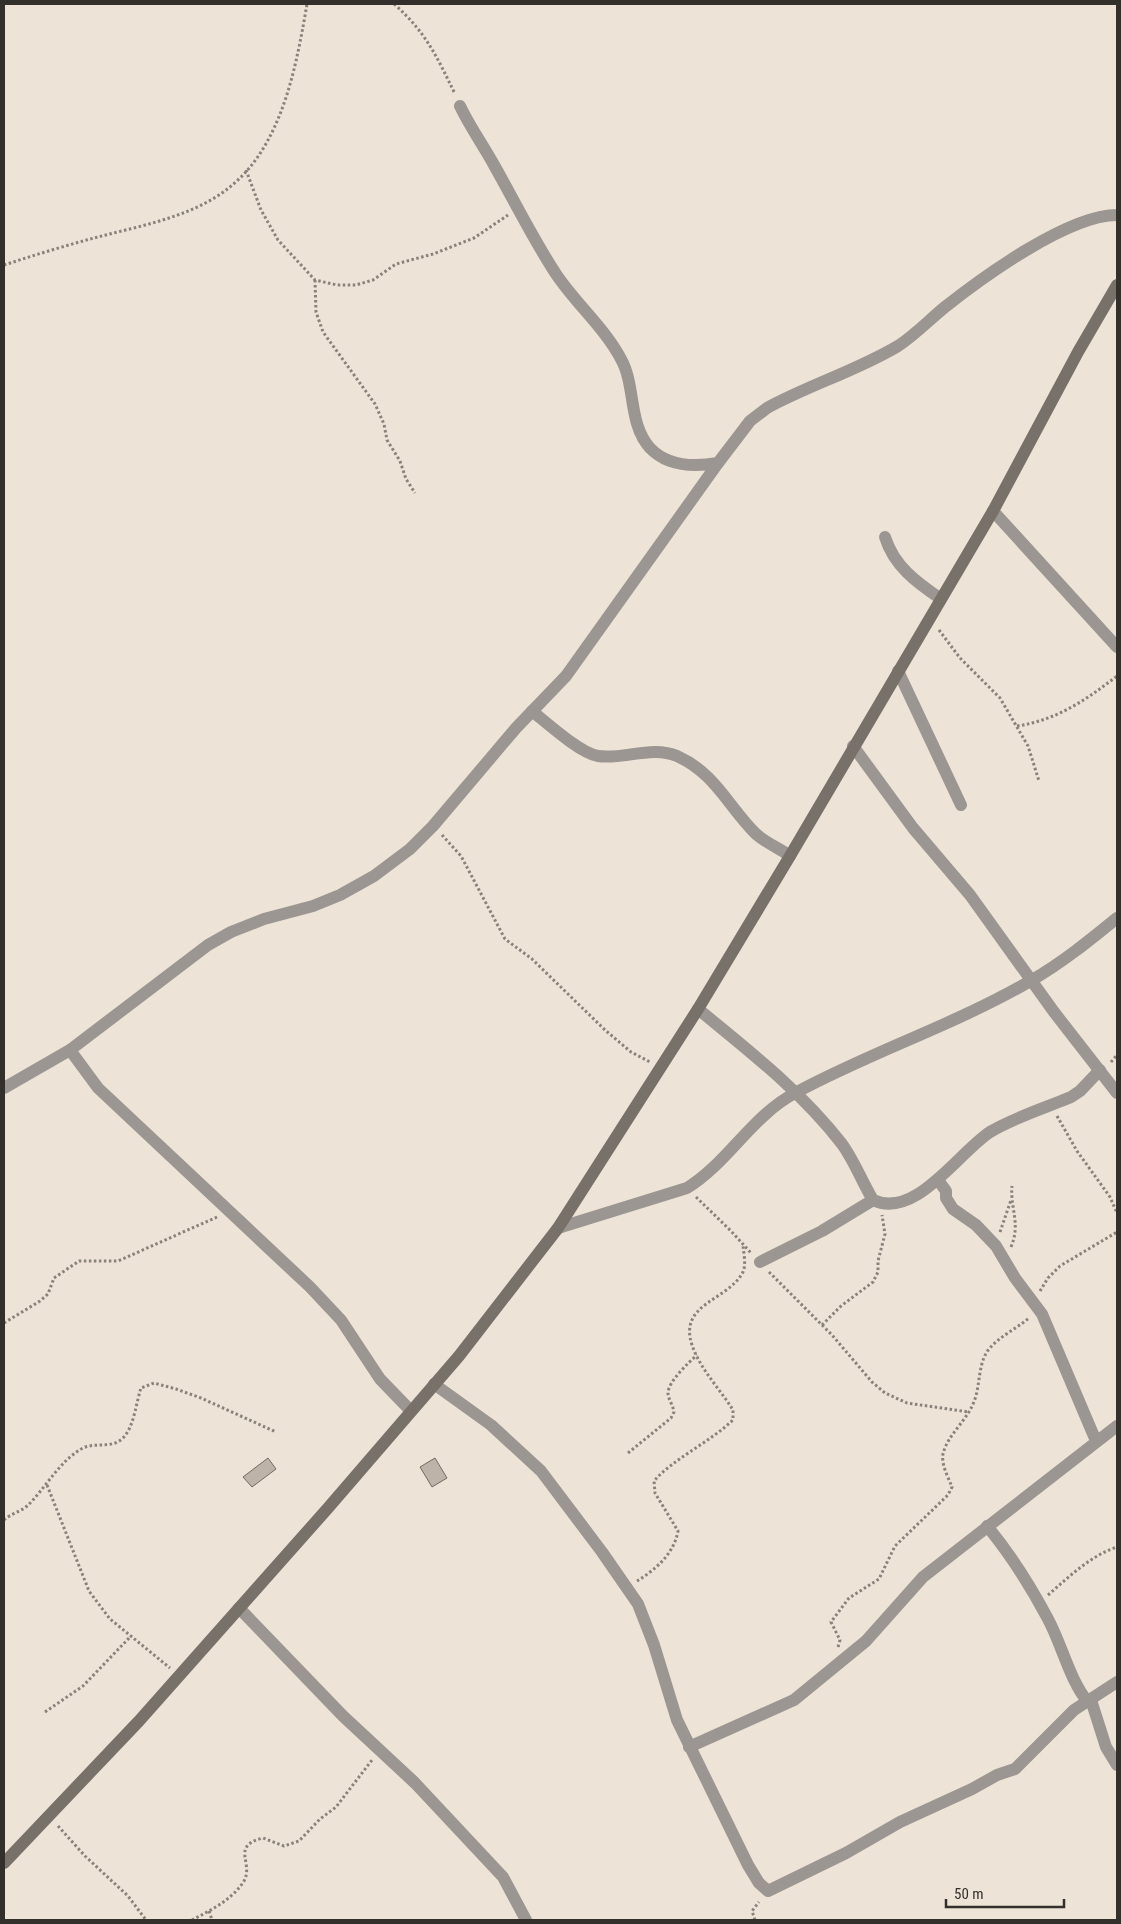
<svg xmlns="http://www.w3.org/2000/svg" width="1121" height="1924" viewBox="0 0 1121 1924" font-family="'Roboto Condensed',sans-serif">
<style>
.building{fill:#beb3a8;stroke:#746a60}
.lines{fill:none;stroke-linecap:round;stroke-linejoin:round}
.path{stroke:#89827a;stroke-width:3;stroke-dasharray:2.5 2.5;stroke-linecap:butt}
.street{stroke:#9b9692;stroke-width:12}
.secondary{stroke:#78716a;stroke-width:12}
</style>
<rect width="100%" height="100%" fill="#eee3d7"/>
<!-- building -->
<g class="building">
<path d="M 268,1458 L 276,1469 L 252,1487 L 243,1477 Z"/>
<path d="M 435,1458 L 447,1478 L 432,1487 L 420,1467 Z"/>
</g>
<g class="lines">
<!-- path -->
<g class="path">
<path d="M 394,4 C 426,32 437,57 455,94"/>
<path d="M 246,170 L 261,210 L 278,240 L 315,280 L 337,285 L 356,285 L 373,280 L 396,264 L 433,254 L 474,238 L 508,215"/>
<path d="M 4,265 C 35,255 67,245 98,237 C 147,224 203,215 240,178 C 284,135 297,62 307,4"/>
<path d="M 315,280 L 316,312 L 323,332 L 375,404 L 384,424 L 387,440 L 400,461 L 406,479 L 415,493"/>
<path d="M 939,630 L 960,658 L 1000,698 L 1028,746 L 1039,781"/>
<path d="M 1017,726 C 1057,720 1086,700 1117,676"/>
<path d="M 442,835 L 461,856 L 505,939 L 532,959 L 605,1030 L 631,1052 L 650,1062"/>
<path d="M 1111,1062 L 1117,1055"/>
<path d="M 1057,1116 L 1077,1151 L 1110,1197 L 1117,1213"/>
<path d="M 696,1197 L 731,1231 L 751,1253"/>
<path d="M 1000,1232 L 1011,1200"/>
<path d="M 1011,1247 C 1021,1223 1010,1209 1012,1186"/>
<path d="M 769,1272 L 832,1335 L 872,1382 L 885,1393 L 907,1403 L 969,1412"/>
<path d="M 1040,1291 L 1048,1278 L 1060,1266 L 1117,1232"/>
<path d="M 4,1323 L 40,1301 L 48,1294 L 54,1278 L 79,1261 L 118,1261 L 217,1217"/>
<path d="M 822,1325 L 841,1306 L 873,1282 L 878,1272 L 878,1261 L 885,1234 L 882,1215"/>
<path d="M 628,1453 L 671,1418 L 674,1412 C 673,1405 668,1399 668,1393 C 668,1382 689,1362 697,1355"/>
<path d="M 47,1485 L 89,1591 L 110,1619 L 170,1668"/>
<path d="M 4,1520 C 10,1514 20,1512 27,1506 C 46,1488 59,1461 83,1448 C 96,1442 112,1449 123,1438 C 134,1427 136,1403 141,1388 L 154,1383 L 176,1389 L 201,1398 L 276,1432"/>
<path d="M 637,1581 C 655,1570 674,1554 678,1531 L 655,1493 L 654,1481 C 673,1459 710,1442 733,1420 L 733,1410 C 720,1389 700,1369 692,1345 C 678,1303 728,1301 743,1272 C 746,1265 744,1254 743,1246"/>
<path d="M 1048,1595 C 1070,1576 1090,1556 1117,1547"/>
<path d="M 838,1647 L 840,1640 L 831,1622 L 849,1598 L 879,1579 L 895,1546 L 948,1495 L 952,1487 C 948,1477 941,1464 943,1454 C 947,1436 966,1421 973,1404 C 981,1387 977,1364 989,1349 C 1000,1336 1016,1329 1029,1318"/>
<path d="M 45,1712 L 83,1686 L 131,1636"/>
<path d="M 58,1826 L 85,1856 L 128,1896 L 146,1920"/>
<path d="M 209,1911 L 212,1920"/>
<path d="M 192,1920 C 211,1910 232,1900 244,1881 C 254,1863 230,1846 263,1838 L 284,1846 L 299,1841 L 320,1819 L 336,1807 L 372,1760"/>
<path d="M 755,1920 L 752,1911 L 759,1902"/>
</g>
<!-- street -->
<g class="street">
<path d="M 460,106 C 470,127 483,145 494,165 C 515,202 533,239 556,274 C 576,304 604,327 621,359 C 636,386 628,424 650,448 C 668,467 695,467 718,463 L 750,421 L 767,408 C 809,385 856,371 898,346 C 915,335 929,320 945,307 C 983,277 1068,215 1117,215"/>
<path d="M 993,511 L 1117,647"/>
<path d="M 885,537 C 894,566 916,582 941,599"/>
<path d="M 898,671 L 961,805"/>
<path d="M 532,711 C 547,723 580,753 598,756 C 623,760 652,745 677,756 C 715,773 728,806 755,833 C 764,842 779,848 790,856"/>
<path d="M 853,746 L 913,828 L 970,895 L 1054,1012 L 1117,1093"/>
<path d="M 698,1009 C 749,1051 801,1091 842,1144 C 855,1162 862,1182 873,1200 C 915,1220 958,1153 990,1132 C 1015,1117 1045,1108 1071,1097 L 1080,1091 L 1100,1070"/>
<path d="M 70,1050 L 98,1088 L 310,1287 L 341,1320 L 380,1379 L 410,1410"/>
<path d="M 4,1088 L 70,1050 L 208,945 L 231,932 L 264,919 L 313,906 L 340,895 L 374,876 L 410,849 L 433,826 L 516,728 L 566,676 L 718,463"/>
<path d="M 938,1180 L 946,1191 L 946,1198 L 953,1209 L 976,1225 L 996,1246 L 1015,1278 L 1042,1314 L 1096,1441"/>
<path d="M 558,1228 L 687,1188 C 728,1163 752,1115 797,1092 C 873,1051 957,1024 1032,980 C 1063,962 1090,940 1117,918"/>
<path d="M 760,1262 L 822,1231 L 873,1200"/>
<path d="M 434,1384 L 491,1425 L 541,1471 L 602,1552 L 638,1604 L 654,1645 L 677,1720 L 748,1865 L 759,1883 L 768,1891 L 846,1853 L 900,1822 L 972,1789 L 997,1775 L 1015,1769 L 1074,1710 L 1117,1682"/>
<path d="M 987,1526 C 1011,1555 1031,1587 1048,1619 C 1062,1645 1070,1681 1088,1702"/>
<path d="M 239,1608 L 343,1716 L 415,1783 L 503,1877 L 526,1920"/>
<path d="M 1091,1700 L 1106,1747 L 1117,1765"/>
<path d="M 689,1747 L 794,1700 L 866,1641 L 923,1577 L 1117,1426"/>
</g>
<!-- secondary -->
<path class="secondary" d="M 4,1863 L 139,1721 L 328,1508 L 459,1356 L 558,1228 L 698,1009 L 790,856 L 993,511 L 1078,352 L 1117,285"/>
</g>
<!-- border -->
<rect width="1121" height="1924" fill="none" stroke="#332f2a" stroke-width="10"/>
<!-- scale -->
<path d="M946 1899v8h118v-8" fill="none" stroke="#332f2a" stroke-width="2.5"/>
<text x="954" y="1899" font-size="15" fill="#332f2a" stroke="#eee3d7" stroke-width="4" paint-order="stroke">50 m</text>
</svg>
